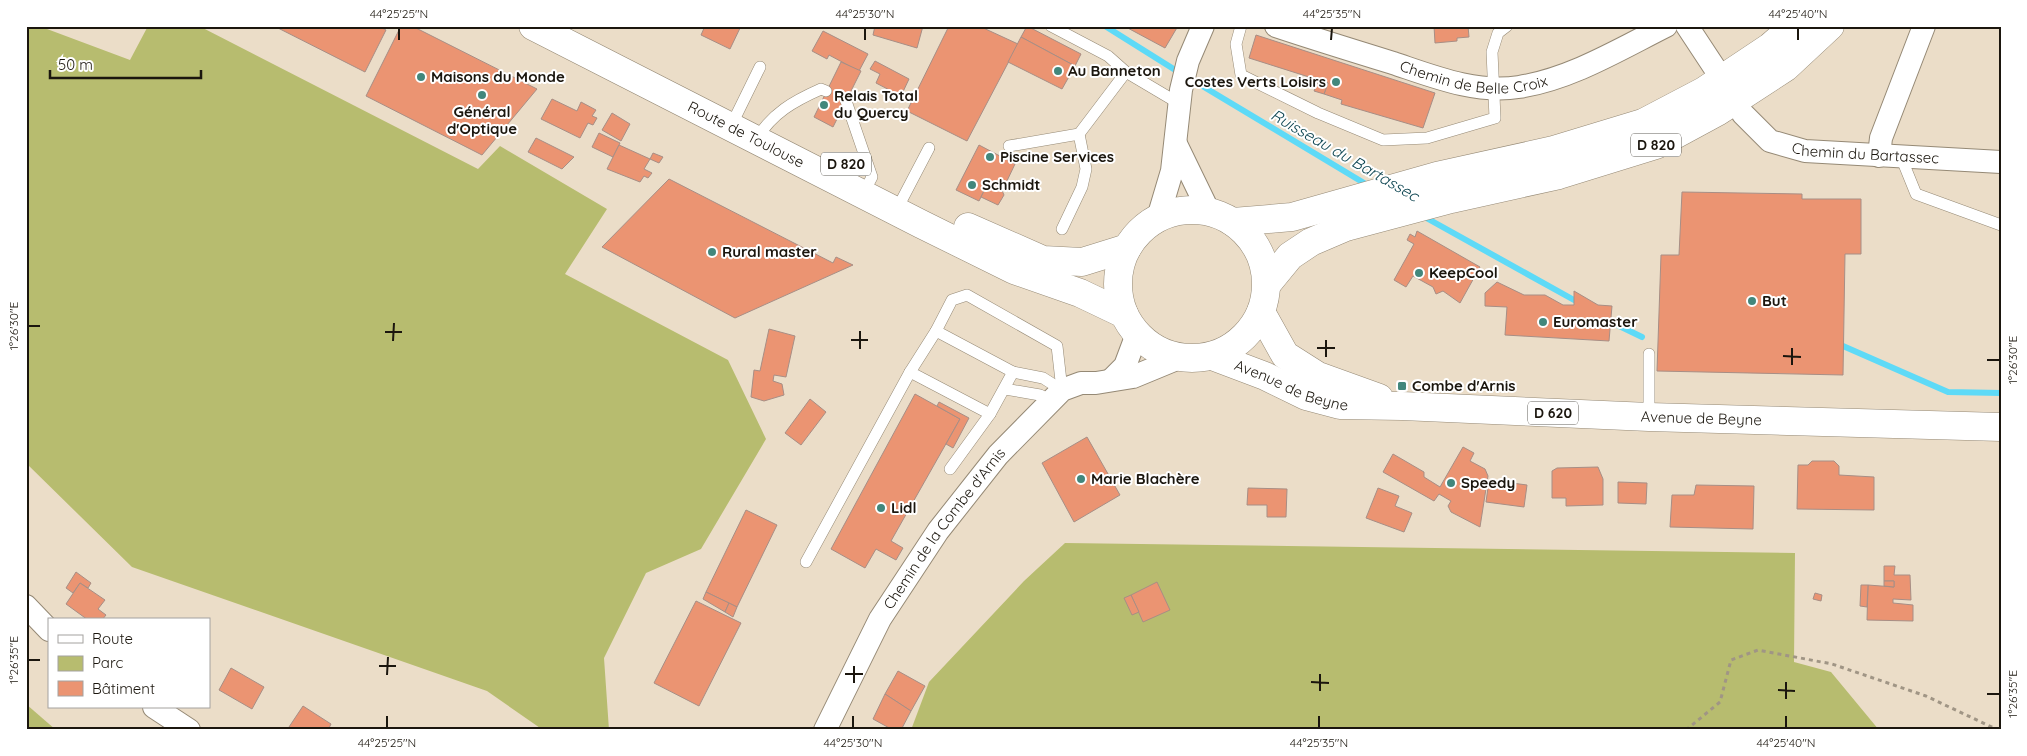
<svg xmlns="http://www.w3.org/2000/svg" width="2027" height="756" viewBox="0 0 2027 756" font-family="Quicksand,sans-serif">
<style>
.green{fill:#b7bc6f}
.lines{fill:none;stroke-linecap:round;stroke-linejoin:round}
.stream{stroke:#5edaf7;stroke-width:6}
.building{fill:#eb9472;stroke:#a78e85}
.service-casing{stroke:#958975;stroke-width:12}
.minor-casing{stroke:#958975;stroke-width:24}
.primary-casing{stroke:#958975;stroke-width:29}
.path{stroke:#a09585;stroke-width:3;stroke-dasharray:4 4;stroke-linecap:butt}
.service{stroke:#fff;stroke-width:11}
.minor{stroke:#fff;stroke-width:22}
.primary{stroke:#fff;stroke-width:28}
.ticks{fill:none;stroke:#1b160e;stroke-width:2}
.poi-dot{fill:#42877c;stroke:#fff;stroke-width:2}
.labels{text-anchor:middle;stroke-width:4;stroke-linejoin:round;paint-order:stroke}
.shield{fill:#fff;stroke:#5f5c56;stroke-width:1}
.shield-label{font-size:14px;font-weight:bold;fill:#1b160e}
.street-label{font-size:15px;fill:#1b160e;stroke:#fff}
.poi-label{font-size:15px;font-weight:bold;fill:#1b160e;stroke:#fff;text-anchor:start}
.water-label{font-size:16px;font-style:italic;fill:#0d4551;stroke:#fff}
.neatline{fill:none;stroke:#1b160e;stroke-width:2}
.ticks-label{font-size:12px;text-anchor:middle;fill:#1b160e}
</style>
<rect width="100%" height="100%" fill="#ebddc8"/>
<!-- green -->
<g class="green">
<path d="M 26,26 L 39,26 L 130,60 L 148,26 L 199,26 L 478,169 L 500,146 L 607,209 L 565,274 L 728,360 L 766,439 L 701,549 L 646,573 L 604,658 L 609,730 L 543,730 L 487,691 L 132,567 L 26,463 Z"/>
<path d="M 1065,543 L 1795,553 L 1794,662 L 1831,672 L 1879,730 L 911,730 L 929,682 L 1024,581 Z"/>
<path d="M 26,704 L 56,730 L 26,730 Z"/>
</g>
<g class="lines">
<!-- stream -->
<g class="stream">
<path d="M 1105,26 L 1180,73"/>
<path d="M 1189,78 L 1369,186"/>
<path d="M 1421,215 L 1574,300"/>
<path d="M 1611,322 L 1642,337"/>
<path d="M 1843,346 L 1948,392 L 2001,393"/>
</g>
</g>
<!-- building -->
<g class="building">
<path d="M 274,26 L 378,26 L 386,30 L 365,72 Z"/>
<path d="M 401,26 L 412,26 L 537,89 L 482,155 L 366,96 Z"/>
<path d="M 705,26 L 741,26 L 730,49 L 701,35 Z"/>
<path d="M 875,26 L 923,26 L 917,48 L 873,35 Z"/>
<path d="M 949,26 L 979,26 L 1018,44 L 967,141 L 907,111 Z"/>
<path d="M 1027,26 L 1081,54 L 1075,66 L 1021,37 Z"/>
<path d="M 1124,26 L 1178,26 L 1165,48 Z"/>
<path d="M 1434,26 L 1468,26 L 1469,37 L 1457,38 L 1457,41 L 1435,43 Z"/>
<path d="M 823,31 L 868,54 L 859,71 L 829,55 L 827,59 L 812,51 Z"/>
<path d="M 1256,35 L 1435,93 L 1423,128 L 1341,104 L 1342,100 L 1324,94 L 1328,83 L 1249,58 Z"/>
<path d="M 1021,37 L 1075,66 L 1062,89 L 1008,62 Z"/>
<path d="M 875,61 L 909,79 L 901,96 L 876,83 L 880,74 L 870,69 Z"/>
<path d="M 841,62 L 861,71 L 833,127 L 814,117 Z"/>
<path d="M 1319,80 L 1328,83 L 1324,94 L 1314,91 Z"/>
<path d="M 552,99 L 577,111 L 581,102 L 596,110 L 592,116 L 597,118 L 593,125 L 588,123 L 580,138 L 541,119 Z"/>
<path d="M 612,113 L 630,124 L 621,141 L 602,130 Z"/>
<path d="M 599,133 L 620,143 L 613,157 L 592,147 Z"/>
<path d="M 536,138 L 574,157 L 562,169 L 528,152 Z"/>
<path d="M 619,145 L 650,159 L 644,169 L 652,173 L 648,178 L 644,176 L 640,182 L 607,169 Z"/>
<path d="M 979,145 L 1015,164 L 1005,185 L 1000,186 L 989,181 L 979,201 L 956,190 Z"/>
<path d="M 653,153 L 663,157 L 659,163 L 650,159 Z"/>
<path d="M 669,179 L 833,263 L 836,257 L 853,265 L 735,318 L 602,247 Z"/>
<path d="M 989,181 L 1000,186 L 1004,195 L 998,205 L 981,197 Z"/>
<path d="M 1682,192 L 1802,194 L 1802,199 L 1861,199 L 1861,254 L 1845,254 L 1843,375 L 1657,371 L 1661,255 L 1679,255 Z"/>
<path d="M 1417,231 L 1480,267 L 1460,303 L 1443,291 L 1436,294 L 1433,287 L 1413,276 L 1406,287 L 1394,280 L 1414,244 L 1407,240 L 1410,234 L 1415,237 Z"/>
<path d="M 1497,282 L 1524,295 L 1545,295 L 1563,305 L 1574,305 L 1574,291 L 1598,305 L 1612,306 L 1609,341 L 1505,335 L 1507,307 L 1485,306 L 1485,293 Z"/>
<path d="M 769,329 L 795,336 L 786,377 L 774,375 L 773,381 L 782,384 L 784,395 L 764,401 L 751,397 L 754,370 L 760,371 Z"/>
<path d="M 915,394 L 960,419 L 891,541 L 903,548 L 896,560 L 876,549 L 865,568 L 831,549 Z"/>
<path d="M 810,399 L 826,412 L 801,445 L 785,433 Z"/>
<path d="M 939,402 L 969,418 L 953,448 L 946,444 L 960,419 L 937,406 Z"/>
<path d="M 1087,437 L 1120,495 L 1074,522 L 1042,463 Z"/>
<path d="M 1463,447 L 1474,453 L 1470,461 L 1485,469 L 1488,476 L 1480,527 L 1451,512 L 1448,506 L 1451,501 L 1439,494 L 1434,501 L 1383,472 L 1393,454 L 1424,472 L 1424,477 L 1440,487 Z"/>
<path d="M 1812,461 L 1834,461 L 1839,466 L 1839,475 L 1874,477 L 1874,510 L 1797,509 L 1798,465 L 1808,465 Z"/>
<path d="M 1598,467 L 1603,479 L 1603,505 L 1566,506 L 1566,498 L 1552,498 L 1552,471 L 1557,468 Z"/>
<path d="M 1489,480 L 1527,485 L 1524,507 L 1486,502 Z"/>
<path d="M 1618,482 L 1647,483 L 1646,504 L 1618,503 Z"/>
<path d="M 1696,485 L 1754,486 L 1753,529 L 1670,527 L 1672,495 L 1694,495 Z"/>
<path d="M 1248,488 L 1287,489 L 1286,517 L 1267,517 L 1267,505 L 1247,505 Z"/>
<path d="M 1378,488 L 1399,496 L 1395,506 L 1412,513 L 1404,532 L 1366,518 Z"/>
<path d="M 746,510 L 777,525 L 737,607 L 706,592 Z"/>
<path d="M 1884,566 L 1895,566 L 1894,575 L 1910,575 L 1911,600 L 1893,599 L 1893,603 L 1913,605 L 1913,621 L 1867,620 L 1868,585 L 1894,587 L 1894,581 L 1884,581 Z"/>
<path d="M 76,572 L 91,583 L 88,588 L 80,583 L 73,593 L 66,588 Z"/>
<path d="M 1884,581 L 1894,581 L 1894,587 L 1884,586 Z"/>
<path d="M 1157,582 L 1170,610 L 1143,622 L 1131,595 Z"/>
<path d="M 80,583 L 105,600 L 98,609 L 106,615 L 102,620 L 88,620 L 66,604 Z"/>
<path d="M 1861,585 L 1868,585 L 1867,607 L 1860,606 Z"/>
<path d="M 706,592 L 729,603 L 725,612 L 703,599 Z"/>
<path d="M 1815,593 L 1822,595 L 1821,601 L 1813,599 Z"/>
<path d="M 1131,595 L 1139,612 L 1132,615 L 1124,598 Z"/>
<path d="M 696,601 L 741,623 L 699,706 L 654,683 Z"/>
<path d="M 729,603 L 737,607 L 733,617 L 725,612 Z"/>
<path d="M 231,668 L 264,687 L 252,709 L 219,690 Z"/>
<path d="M 898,671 L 925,686 L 911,711 L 885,694 Z"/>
<path d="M 885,694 L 911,711 L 901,730 L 893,730 L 873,719 Z"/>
<path d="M 303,706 L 331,724 L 328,730 L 287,730 Z"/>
</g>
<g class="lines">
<defs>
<g id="service">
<path d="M 1051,26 L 1108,56 L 1126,72"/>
<path d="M 1241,26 L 1236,44 L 1241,75 L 1318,113 L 1383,140 L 1427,138 L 1495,118 L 1492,52 L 1498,33 L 1507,26"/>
<path d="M 846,101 L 872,177 L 863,194"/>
<path d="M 731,126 L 760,67"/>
<path d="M 756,140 C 772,113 794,101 821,89 L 826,91"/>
<path d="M 1009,146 L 1079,134 L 1126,72 L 1180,104"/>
<path d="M 1901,157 L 1916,194 L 2001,225"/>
<path d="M 896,211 L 929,148"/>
<path d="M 1062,229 L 1082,187 L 1086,169 L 1079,134"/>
<path d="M 936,331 L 1013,372 L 1043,378 L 1062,390"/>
<path d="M 1005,389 L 1040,395 L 1050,400"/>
<path d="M 990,414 L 910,372 L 936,331 L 952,300 L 967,295 L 1057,346 L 1062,390"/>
<path d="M 1649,417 L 1649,354"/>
<path d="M 950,469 L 990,414 L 1013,372"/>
<path d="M 806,562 L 910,372"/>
</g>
<g id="minor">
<path id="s1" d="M 1276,26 C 1315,39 1354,51 1393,63 C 1432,76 1476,94 1519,87 C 1571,79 1620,49 1666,26"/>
<path d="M 1687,26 L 1716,70"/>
<path id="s2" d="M 1743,114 L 1770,141 L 1805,151 L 2001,162"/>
<path d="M 1176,144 L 1209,212"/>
<path d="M 1879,156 L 1881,138 L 1924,26"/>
<path d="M 1158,218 L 1172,171 L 1181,90 L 1188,61 L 1203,26"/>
<path d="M 1111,380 L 1125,366 L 1137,334"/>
<path d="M 26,606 L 49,630"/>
<path d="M 154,707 L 189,730"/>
<path id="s3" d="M 825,730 L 880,619 L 938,531 L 998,455 L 1062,390 L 1081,383 L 1096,383 L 1133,377 L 1179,358"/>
</g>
<g id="primary">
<path id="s4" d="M 533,26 L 921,224 L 1014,270 L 1080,293 L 1124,314"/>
<circle cx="1192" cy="284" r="74"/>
<path d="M 1233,222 L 1292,217 L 1437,176 L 1554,150 L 1643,123 L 1704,91 L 1770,47 L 1794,26"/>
<path d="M 968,227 L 1043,260 L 1082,262 L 1127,248"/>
<path d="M 1267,284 L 1290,256 L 1311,242 L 1346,227 L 1451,199 L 1559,175 L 1656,145 L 1717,112 L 1786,67 L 1830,26"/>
<path d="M 1261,312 L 1285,355 L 1318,376 L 1379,398"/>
<path id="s5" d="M 1212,356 L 1265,376 L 1306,396 L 1340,405 L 1402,406 L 1649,417 L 2001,427"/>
</g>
</defs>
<!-- service casing -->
<use href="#service" class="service-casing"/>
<!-- minor casing -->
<use href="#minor" class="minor-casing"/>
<!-- primary casing -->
<use href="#primary" class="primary-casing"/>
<!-- path -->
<path class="path" d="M 1686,730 L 1720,702 L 1731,660 L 1758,650 L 1832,664 L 1926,696 L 1998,730"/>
<!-- service -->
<use href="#service" class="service"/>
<!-- minor -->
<use href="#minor" class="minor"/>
<!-- primary -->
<use href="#primary" class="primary"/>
</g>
<!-- ticks -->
<path class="ticks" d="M 399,40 L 399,28M 865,40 L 865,28M 1331,40 L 1332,28M 1798,40 L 1798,28M 28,326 L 40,326M 385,332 L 402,332M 851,340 L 868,340M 393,341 L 394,323M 1317,348 L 1335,348M 860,349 L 860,331M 1783,356 L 1801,357M 1326,357 L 1326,340M 1987,360 L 2000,360M 1792,365 L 1792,348M 28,660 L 40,660M 379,666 L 396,666M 845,674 L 863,674M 387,675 L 388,657M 1311,682 L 1329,683M 854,683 L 854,666M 1778,690 L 1795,691M 1320,691 L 1320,674M 1987,694 L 2000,694M 1786,699 L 1786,682M 387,728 L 387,716M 853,728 L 853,716M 1319,728 L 1319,716M 1786,728 L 1786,716"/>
<!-- markers -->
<g class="poi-dot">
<circle cx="1058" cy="71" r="5"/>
<circle cx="421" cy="77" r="5"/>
<circle cx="1336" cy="82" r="5"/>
<circle cx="482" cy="95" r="5"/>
<circle cx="824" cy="105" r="5"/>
<circle cx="990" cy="157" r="5"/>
<circle cx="972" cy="185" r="5"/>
<circle cx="712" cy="252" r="5"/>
<circle cx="1419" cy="273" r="5"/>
<circle cx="1752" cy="301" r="5"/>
<circle cx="1543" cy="322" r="5"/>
<rect x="1397" y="381" width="10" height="10" rx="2.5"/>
<circle cx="1081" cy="479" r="5"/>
<circle cx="1451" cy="483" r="5"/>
<circle cx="881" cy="508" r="5"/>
</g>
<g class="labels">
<!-- shield labels -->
<g class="shield">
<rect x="1631" y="133.5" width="50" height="23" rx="4"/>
<rect x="821" y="152.5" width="50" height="23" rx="4"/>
<rect x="1528" y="401.5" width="50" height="23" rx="4"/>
</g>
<g class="shield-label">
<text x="1656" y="150">D 820</text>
<text x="846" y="169">D 820</text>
<text x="1553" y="418">D 620</text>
</g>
<!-- street labels -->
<g class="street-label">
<text dy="5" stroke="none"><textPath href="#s1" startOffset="206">Chemin de Belle Croix</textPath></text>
<text dy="5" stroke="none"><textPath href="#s4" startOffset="239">Route de Toulouse</textPath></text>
<text dy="5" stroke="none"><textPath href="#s2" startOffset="135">Chemin du Bartassec</textPath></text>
<text dy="5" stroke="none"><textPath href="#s5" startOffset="85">Avenue de Beyne</textPath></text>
<text dy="5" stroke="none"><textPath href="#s5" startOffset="499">Avenue de Beyne</textPath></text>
<text dy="5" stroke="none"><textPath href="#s3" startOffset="235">Chemin de la Combe d'Arnis</textPath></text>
</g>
<!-- poi labels -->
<g class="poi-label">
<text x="1068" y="76">Au Banneton</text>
<text x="431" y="82">Maisons du Monde</text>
<text x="1326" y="87" text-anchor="end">Costes Verts Loisirs</text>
<text x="834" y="101">Relais Total<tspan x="834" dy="17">du Quercy</tspan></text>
<text x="482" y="117" text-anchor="middle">Général<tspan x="482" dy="17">d'Optique</tspan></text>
<text x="1000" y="162">Piscine Services</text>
<text x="982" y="190">Schmidt</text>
<text x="722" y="257">Rural master</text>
<text x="1429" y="278">KeepCool</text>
<text x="1762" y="306">But</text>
<text x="1553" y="327">Euromaster</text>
<text x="1412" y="391">Combe d'Arnis</text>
<text x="1091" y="484">Marie Blachère</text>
<text x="1461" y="488">Speedy</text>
<text x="891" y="513">Lidl</text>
</g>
<!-- water labels -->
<g class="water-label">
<text transform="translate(1345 155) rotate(30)" y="6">Ruisseau du Bartassec</text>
</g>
</g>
<!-- border -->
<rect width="2027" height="756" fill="none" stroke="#ffffff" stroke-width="55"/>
<!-- legend -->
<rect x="48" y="618" width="162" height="90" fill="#ffffff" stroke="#a4a29f"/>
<rect x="58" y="635" width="25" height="8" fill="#ffffff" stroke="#a4a29f"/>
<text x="92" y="644" font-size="15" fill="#1b160e">Route</text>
<rect x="58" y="656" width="25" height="15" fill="#b7bc6f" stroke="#a4a29f"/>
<text x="92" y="668" font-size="15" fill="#1b160e">Parc</text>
<rect x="58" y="681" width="25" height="15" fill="#eb9472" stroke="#a4a29f"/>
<text x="92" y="694" font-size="15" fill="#1b160e">Bâtiment</text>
<!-- scale -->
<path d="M50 70v8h151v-8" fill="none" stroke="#1b160e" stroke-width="2.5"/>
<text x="58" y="70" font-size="15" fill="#1b160e" stroke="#ffffff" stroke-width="4" paint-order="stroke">50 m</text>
<rect x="28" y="28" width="1972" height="700" class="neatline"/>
<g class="ticks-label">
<text x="399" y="18">44°25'25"N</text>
<text x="865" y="18">44°25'30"N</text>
<text x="1332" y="18">44°25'35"N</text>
<text x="1798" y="18">44°25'40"N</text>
<text transform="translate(14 326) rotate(-90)" y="4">1°26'30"E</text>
<text transform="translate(2013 360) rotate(-90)" y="4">1°26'30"E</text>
<text transform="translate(14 660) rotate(-90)" y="4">1°26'35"E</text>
<text transform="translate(2013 694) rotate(-90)" y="4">1°26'35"E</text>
<text x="387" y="747">44°25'25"N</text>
<text x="853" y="747">44°25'30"N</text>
<text x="1319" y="747">44°25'35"N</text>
<text x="1786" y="747">44°25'40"N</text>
</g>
</svg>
